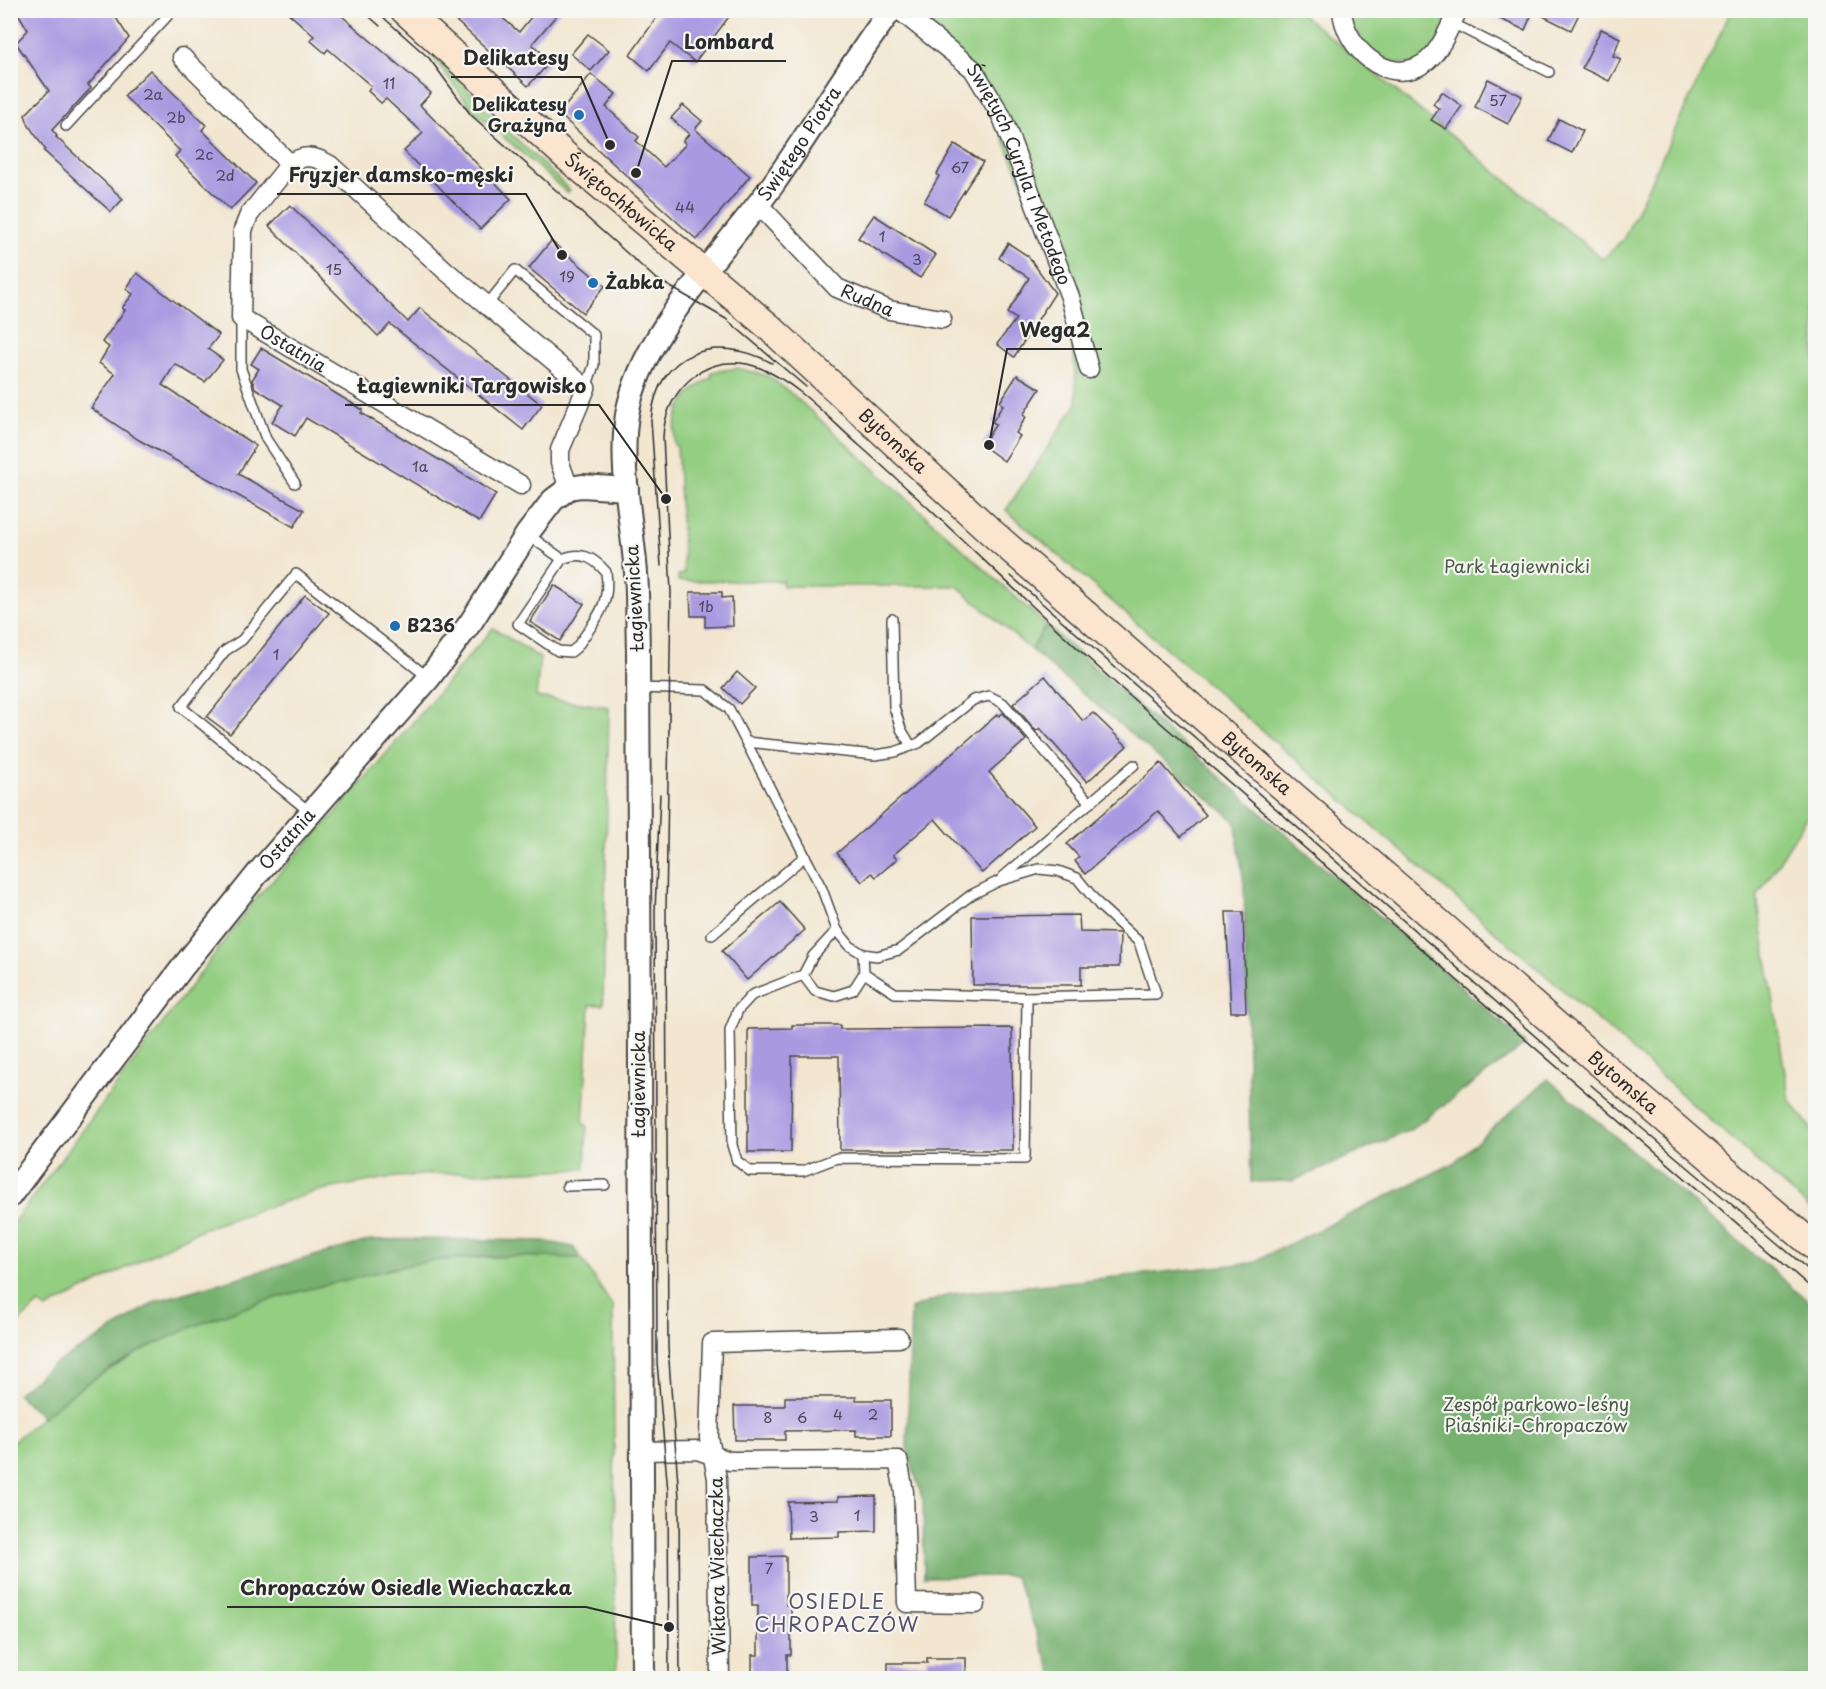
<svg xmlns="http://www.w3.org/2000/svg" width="1826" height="1689" viewBox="0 0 1826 1689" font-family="'Playpen Sans',sans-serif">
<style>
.green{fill:#94ce82;stroke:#607c56;stroke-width:1.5}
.forest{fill:#77b170;stroke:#516e4e;stroke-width:1.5}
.building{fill:#a999e1}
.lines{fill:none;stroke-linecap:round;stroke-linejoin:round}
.service-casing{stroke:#494744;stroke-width:12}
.minor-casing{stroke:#494744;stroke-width:21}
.tertiary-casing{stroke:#494744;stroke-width:26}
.secondary-casing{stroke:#494744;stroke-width:30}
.service{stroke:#fff;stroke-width:9}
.minor{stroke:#fff;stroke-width:18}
.tertiary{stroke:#fff;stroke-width:22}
.secondary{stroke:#fce5cf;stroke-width:27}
.tram{stroke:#2b2b2b;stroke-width:1.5}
.poi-dot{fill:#1f6fb2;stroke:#f6f6f2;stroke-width:2}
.labels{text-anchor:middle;stroke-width:4.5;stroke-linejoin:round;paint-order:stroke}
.number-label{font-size:15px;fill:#4a4658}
.poi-label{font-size:18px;font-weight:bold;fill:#2b2b2b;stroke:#f6f6f2;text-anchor:start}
.street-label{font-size:18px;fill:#2b2b2b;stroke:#f6f6f2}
.park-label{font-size:18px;fill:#4a5c45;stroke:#f6f6f2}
.neighbourhood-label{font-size:20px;letter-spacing:1.5px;fill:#57526b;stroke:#f6f6f2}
.leader{fill:none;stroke:#2b2b2b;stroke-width:2}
.callout-dot{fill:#2b2b2b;stroke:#f6f6f2;stroke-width:2}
.callout-label{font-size:20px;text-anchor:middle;font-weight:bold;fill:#2b2b2b;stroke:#f6f6f2;stroke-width:4.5;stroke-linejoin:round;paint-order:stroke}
</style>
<rect width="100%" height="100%" fill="#f6f6f2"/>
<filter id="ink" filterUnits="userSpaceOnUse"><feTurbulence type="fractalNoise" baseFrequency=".0167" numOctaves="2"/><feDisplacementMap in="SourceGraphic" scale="12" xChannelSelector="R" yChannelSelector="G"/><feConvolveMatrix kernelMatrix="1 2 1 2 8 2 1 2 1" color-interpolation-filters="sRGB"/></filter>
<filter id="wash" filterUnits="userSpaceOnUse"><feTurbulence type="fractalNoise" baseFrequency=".008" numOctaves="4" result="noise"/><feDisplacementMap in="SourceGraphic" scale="24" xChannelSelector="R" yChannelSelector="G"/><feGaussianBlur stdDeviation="1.35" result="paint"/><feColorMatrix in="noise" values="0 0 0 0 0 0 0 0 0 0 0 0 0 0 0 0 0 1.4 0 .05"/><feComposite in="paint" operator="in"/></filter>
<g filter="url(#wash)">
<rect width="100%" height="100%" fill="#f2e6d0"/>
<!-- green -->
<g class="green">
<path d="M 1342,10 L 1458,11 L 1422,65 L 1373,61 Z"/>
<path d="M 898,11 L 1298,11 L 1603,259 L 1624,238 L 1731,11 L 1815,11 L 1815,805 L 1757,897 L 1789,1099 L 1815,1134 L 1815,1213 L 1608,1029 L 1006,510 L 1077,403 L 1070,297 L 978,78 Z"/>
<path d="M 424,45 L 437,55 L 487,111 L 570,190 L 567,193 L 472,109 Z"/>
<path d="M 737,368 L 768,376 L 792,394 L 1046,625 L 1031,650 L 957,586 L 783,586 L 782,581 L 678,581 L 678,575 L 684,574 L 677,446 L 674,445 C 672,414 684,392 712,377 L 711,372 Z"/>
<path d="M 493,628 L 540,658 L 536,697 L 609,707 L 603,1005 L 590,1005 L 583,1125 L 587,1125 L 585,1169 L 431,1174 L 387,1178 L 317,1191 L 202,1229 L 46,1309 L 39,1304 L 11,1329 L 11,1226 L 258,896 L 333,816 Z"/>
<path d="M 511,1256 L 581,1258 L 613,1307 L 616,1678 L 11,1678 L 10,1444 L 72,1392 L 163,1338 L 235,1309 L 317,1286 L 427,1261 Z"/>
</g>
<!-- forest -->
<g class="forest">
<path d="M 1046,625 L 1526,1044 L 1410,1130 L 1293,1181 L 1251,1182 L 1244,885 L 1235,821 L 1031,650 Z"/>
<path d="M 1548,1079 L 1815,1307 L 1815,1678 L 1054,1678 L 1015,1576 L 924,1577 L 923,1501 L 907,1448 L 911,1309 L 950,1294 L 1251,1263 L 1452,1164 Z"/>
<path d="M 428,1239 L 543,1241 L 573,1247 L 581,1258 C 530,1257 477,1253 426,1262 C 402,1265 379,1272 355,1278 C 241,1303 133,1340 43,1417 L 17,1394 L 51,1366 L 101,1337 L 156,1301 L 371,1240 Z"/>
</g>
<g id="blocks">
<!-- building -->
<g class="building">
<path d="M 16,10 L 111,10 L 129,38 L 88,85 L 91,88 L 52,130 L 57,136 L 56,137 L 123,199 L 111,212 L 44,151 L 45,149 L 29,126 L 25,115 L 49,91 L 16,43 L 28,30 Z"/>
<path d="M 285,10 L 335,10 L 431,93 L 420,105 L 511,199 L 480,229 L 404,151 L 423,133 L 386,99 L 381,103 L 368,91 L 371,86 L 328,49 L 325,53 L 310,40 L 314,36 Z"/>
<path d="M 444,10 L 493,10 L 519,32 L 537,10 L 561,10 L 532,44 L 551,61 L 528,86 Z"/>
<path d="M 662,10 L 734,10 L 695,62 L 670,43 L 649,71 L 630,55 Z"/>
<path d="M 1479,10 L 1581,10 L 1571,30 L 1533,11 L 1525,30 Z"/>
<path d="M 1601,29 L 1620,38 L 1613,56 L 1621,59 L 1609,81 L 1582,68 Z"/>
<path d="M 588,34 L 609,50 L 591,71 L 571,54 Z"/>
<path d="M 150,70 L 206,125 L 202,130 L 256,183 L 230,210 L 175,156 L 180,151 L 124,96 Z"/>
<path d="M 591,74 L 616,94 L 606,107 L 639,137 L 636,141 L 664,167 L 686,144 L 683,141 L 689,134 L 671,118 L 683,105 L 702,121 L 695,129 L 750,176 L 697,240 L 559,114 Z"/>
<path d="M 1488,79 L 1522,96 L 1508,124 L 1475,107 Z"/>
<path d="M 1442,92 L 1462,106 L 1446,129 L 1431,120 L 1439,109 L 1433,104 Z"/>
<path d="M 1559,119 L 1583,131 L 1572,153 L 1548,141 Z"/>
<path d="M 955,144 L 983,162 L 948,216 L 924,202 L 939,176 L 937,174 Z"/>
<path d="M 290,205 L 408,322 L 420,308 L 542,405 L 523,430 L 390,324 L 378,336 L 269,226 Z"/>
<path d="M 874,215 L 936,255 L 920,278 L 858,238 Z"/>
<path d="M 551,241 L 605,286 L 583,313 L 529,268 Z"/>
<path d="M 1008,243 L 1028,256 L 1055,293 L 1014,357 L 997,344 L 1016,319 L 1007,313 L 1029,278 L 999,258 Z"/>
<path d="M 137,273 L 219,335 L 208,349 L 223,360 L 205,382 L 175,364 L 162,385 L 256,446 L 238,474 L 304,510 L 294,527 L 139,440 L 91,408 L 115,374 L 99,363 L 109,347 L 102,342 L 125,310 L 122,308 L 133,294 L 126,289 Z"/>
<path d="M 261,348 L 363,410 L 361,413 L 496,494 L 479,522 L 306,418 L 295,436 L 272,422 L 283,405 L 255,388 L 252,380 L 259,369 L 251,364 Z"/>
<path d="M 1017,375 L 1040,389 L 1023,415 L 1026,417 L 1016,433 L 1020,436 L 1004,461 L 982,445 L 996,424 L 992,422 L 1003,405 L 1000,402 Z"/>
<path d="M 554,585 L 584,604 L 560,641 L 530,622 Z"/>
<path d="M 690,592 L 722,592 L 722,598 L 732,597 L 733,626 L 705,627 L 705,616 L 691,616 Z"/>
<path d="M 305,595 L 329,613 L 230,734 L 207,717 Z"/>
<path d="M 737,672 L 755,688 L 740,704 L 723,688 Z"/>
<path d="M 1045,676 L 1083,721 L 1093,713 L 1127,746 L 1087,782 L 1040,728 L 1036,731 L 1013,704 Z"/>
<path d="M 1003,713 L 1026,740 L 989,772 L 1035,826 L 982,873 L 935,819 L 893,855 L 897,859 L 876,877 L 872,873 L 862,882 L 837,853 L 998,714 L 999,716 Z"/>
<path d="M 1161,763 L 1206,815 L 1181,837 L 1158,811 L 1085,874 L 1075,861 L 1079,857 L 1067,844 Z"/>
<path d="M 780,902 L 805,930 L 747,980 L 722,951 Z"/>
<path d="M 1226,912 L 1243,912 L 1246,1012 L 1231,1012 Z"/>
<path d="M 1079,915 L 1080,932 L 1120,933 L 1119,967 L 1081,967 L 1081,985 L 973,985 L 972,916 Z"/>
<path d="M 792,1025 L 840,1025 L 840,1029 L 1012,1028 L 1013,1150 L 840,1150 L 839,1056 L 792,1056 L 791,1152 L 748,1152 L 748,1029 L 792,1028 Z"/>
<path d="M 785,1397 L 856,1397 L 856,1400 L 891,1400 L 891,1436 L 856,1436 L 856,1430 L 785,1431 L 785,1440 L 735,1440 L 734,1406 L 785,1406 Z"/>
<path d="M 876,1496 L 876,1531 L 839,1532 L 839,1537 L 789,1538 L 788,1502 L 838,1501 L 838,1497 Z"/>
<path d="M 786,1556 L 786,1605 L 791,1605 L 791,1655 L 787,1655 L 787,1678 L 752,1678 L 752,1655 L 758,1655 L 758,1605 L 752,1605 L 752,1557 Z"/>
<path d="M 927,1658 L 966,1658 L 966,1678 L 888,1678 L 888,1663 L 927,1663 Z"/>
</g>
</g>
</g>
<g filter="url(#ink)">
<use href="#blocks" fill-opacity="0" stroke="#494744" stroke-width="1.5"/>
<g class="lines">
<defs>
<g id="service">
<path d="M 1452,23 L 1549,72"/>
<path d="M 66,126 L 173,10"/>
<path d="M 486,306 L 515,270 L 594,335 L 594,365 L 586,388"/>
<path d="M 241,318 L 241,369 L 266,439 L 295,483"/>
<path d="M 527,534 L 562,559 L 518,624 L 558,651 L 571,652 L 577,647 C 595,620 611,606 606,572 C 593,557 581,551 562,559"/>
<path d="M 892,619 L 894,707 L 901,729 L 911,746"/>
<path d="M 638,688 L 705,690 L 729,709 L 822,889 L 837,930 L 850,946 L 863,954 L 877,956 L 899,950 L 971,895 L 999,881 L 1039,869 L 1058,871 L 1077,878 L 1100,906 L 1139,942 L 1156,994 L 1027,997 L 895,993 L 864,973"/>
<path d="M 746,742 L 875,755 L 895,752 L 919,743 L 973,700 L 989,696 L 1003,703 L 1090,803"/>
<path d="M 311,813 L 181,707 L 225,651 L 242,640 L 296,574 L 429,678"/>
<path d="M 1003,877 L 1134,765"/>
<path d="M 837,930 L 813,956 L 803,975 L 752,995 L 738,1010 L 730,1030 L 732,1145 L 737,1161 L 750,1171 L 803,1171 L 837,1158 L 1025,1159 L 1027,997"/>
<path d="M 712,935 L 805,856"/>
<path d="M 803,975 L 815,991 L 834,996 L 853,990 L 864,973 L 863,954"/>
<path d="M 567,1186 L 605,1185"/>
</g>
<g id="minor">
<path id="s1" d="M 899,10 L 973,69 L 1002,117 L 1070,297 L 1089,369"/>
<path d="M 1342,10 C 1344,46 1386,87 1423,64 C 1440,53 1449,28 1458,10"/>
<path d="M 182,57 L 290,164 C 304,154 315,156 330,165 L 446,271 L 586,388 L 560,450 L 560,463 L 569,488"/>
<path id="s2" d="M 290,164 L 249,215 L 243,230 L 241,318 L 521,485"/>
<path id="s3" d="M 758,204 L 837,288 L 889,310 L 942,319"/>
<path d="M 641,1451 L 697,1450 L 730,1461 L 898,1460 L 904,1492 L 907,1603 L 976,1604"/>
<path d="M 720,1678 L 717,1478 L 709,1438 L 712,1343 L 899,1338"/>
</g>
<g id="tertiary">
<path id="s4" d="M 10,1196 L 182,968 L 258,873 L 429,678 L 471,622 L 527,534 L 553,500 L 569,488 L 582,486 L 627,489"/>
<path id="s5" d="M 643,1678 L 638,650 C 637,624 638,598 636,573 C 632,521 619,467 627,415 C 640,333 727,249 774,183 C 814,126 849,66 891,10"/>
</g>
<g id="secondary">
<path id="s6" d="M 404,10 L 568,158 L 768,326 L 991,532 L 1594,1058 L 1816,1248"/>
</g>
</defs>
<!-- service casing -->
<use href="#service" class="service-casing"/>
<!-- minor casing -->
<use href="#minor" class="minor-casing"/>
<!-- tertiary casing -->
<use href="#tertiary" class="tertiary-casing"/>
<!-- secondary casing -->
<use href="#secondary" class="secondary-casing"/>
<!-- service -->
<use href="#service" class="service"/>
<!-- minor -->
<use href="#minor" class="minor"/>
<!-- tertiary -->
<use href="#tertiary" class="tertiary"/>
<!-- secondary -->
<use href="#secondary" class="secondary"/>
<!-- tram -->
<g class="tram">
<path d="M 362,10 L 380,26"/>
<path d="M 375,10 L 429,58 L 471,115 L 637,262 L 655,278 L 726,319 L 806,387"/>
<path d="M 661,566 L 651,420 C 657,351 715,333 772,363"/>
<path d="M 1011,576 L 1568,1065"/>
<path d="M 660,794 L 655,911 L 657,1362 L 668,1492 L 669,1678"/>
<path d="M 1591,1085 L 1816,1276"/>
<path d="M 680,1678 L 679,1497 L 668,1347 L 666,911 L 671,592 L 663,437 C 665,387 711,348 760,368 C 798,383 830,420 860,446 C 953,528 1039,615 1131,697 L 1816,1292"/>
</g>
</g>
</g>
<!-- markers -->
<g class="poi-dot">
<circle cx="579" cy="115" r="6"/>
<circle cx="593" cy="283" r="6"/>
<circle cx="395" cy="626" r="6"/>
</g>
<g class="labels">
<!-- number labels -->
<g class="number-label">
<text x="389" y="89">11</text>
<text x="153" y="100">2a</text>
<text x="1498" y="106">57</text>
<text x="176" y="123">2b</text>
<text x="204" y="160">2c</text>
<text x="960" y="173">67</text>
<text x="225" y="181">2d</text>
<text x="685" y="213">44</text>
<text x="882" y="242">1</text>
<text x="917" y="265">3</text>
<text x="334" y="275">15</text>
<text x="567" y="282">19</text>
<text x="420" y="472">1a</text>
<text x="706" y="612">1b</text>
<text x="276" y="660">1</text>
<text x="838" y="1420">4</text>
<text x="873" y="1420">2</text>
<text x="768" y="1423">8</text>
<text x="802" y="1423">6</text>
<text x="857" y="1521">1</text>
<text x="814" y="1522">3</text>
<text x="769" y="1574">7</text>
</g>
<!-- poi labels -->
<g class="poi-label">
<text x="567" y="111" text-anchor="end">Delikatesy<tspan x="567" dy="21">Grażyna</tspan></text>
<text x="605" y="289">Żabka</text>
<text x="407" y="632">B236</text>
</g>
<!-- street labels -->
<g class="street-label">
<text dy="6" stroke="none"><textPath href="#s5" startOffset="1588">Świętego Piotra</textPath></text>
<text dy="6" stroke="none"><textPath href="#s1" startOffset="210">Świętych Cyryla i Metodego</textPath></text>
<text dy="6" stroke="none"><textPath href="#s6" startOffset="290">Świętochłowicka</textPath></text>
<text dy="6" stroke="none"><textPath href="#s3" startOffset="148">Rudna</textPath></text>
<text dy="6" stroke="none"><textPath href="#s2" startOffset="230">Ostatnia</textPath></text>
<text dy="6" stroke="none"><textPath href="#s6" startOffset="652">Bytomska</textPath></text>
<text transform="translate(635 598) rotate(-93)" y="6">Łagiewnicka</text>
<text dy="6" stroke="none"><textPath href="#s6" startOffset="1138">Bytomska</textPath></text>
<text dy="6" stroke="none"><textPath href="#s4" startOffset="452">Ostatnia</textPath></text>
<text dy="6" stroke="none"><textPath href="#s6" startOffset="1624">Bytomska</textPath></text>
<text transform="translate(639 1084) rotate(-90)" y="6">Łagiewnicka</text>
<text transform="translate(718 1566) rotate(-91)" y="6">Wiktora Wiechaczka</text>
</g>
<!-- park labels -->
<g class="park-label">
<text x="1517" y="573">Park Łagiewnicki</text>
<text x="1536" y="1411">Zespół parkowo-leśny<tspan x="1536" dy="21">Piaśniki-Chropaczów</tspan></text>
</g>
<!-- neighbourhood labels -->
<g class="neighbourhood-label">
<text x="837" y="1609">OSIEDLE<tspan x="837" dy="23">CHROPACZÓW</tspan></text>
</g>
</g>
<!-- callouts -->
<path class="leader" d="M636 173L672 61H786M610 145L581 77H451M562 255L526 194H277M989 445L1007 349H1102M666 499L599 405H345M669 1627L586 1607H227"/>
<g class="callout-dot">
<circle cx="636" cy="173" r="6"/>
<circle cx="610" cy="145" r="6"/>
<circle cx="562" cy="255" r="6"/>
<circle cx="989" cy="445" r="6"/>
<circle cx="666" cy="499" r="6"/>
<circle cx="669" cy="1627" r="6"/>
</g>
<g class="callout-label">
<text x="729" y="49">Lombard</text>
<text x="516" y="65">Delikatesy</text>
<text x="401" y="182">Fryzjer damsko-męski</text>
<text x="1055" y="337">Wega2</text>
<text x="472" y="393">Łagiewniki Targowisko</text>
<text x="406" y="1595">Chropaczów Osiedle Wiechaczka</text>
</g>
<!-- margin -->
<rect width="1826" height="1689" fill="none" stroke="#f6f6f2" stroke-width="36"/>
</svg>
